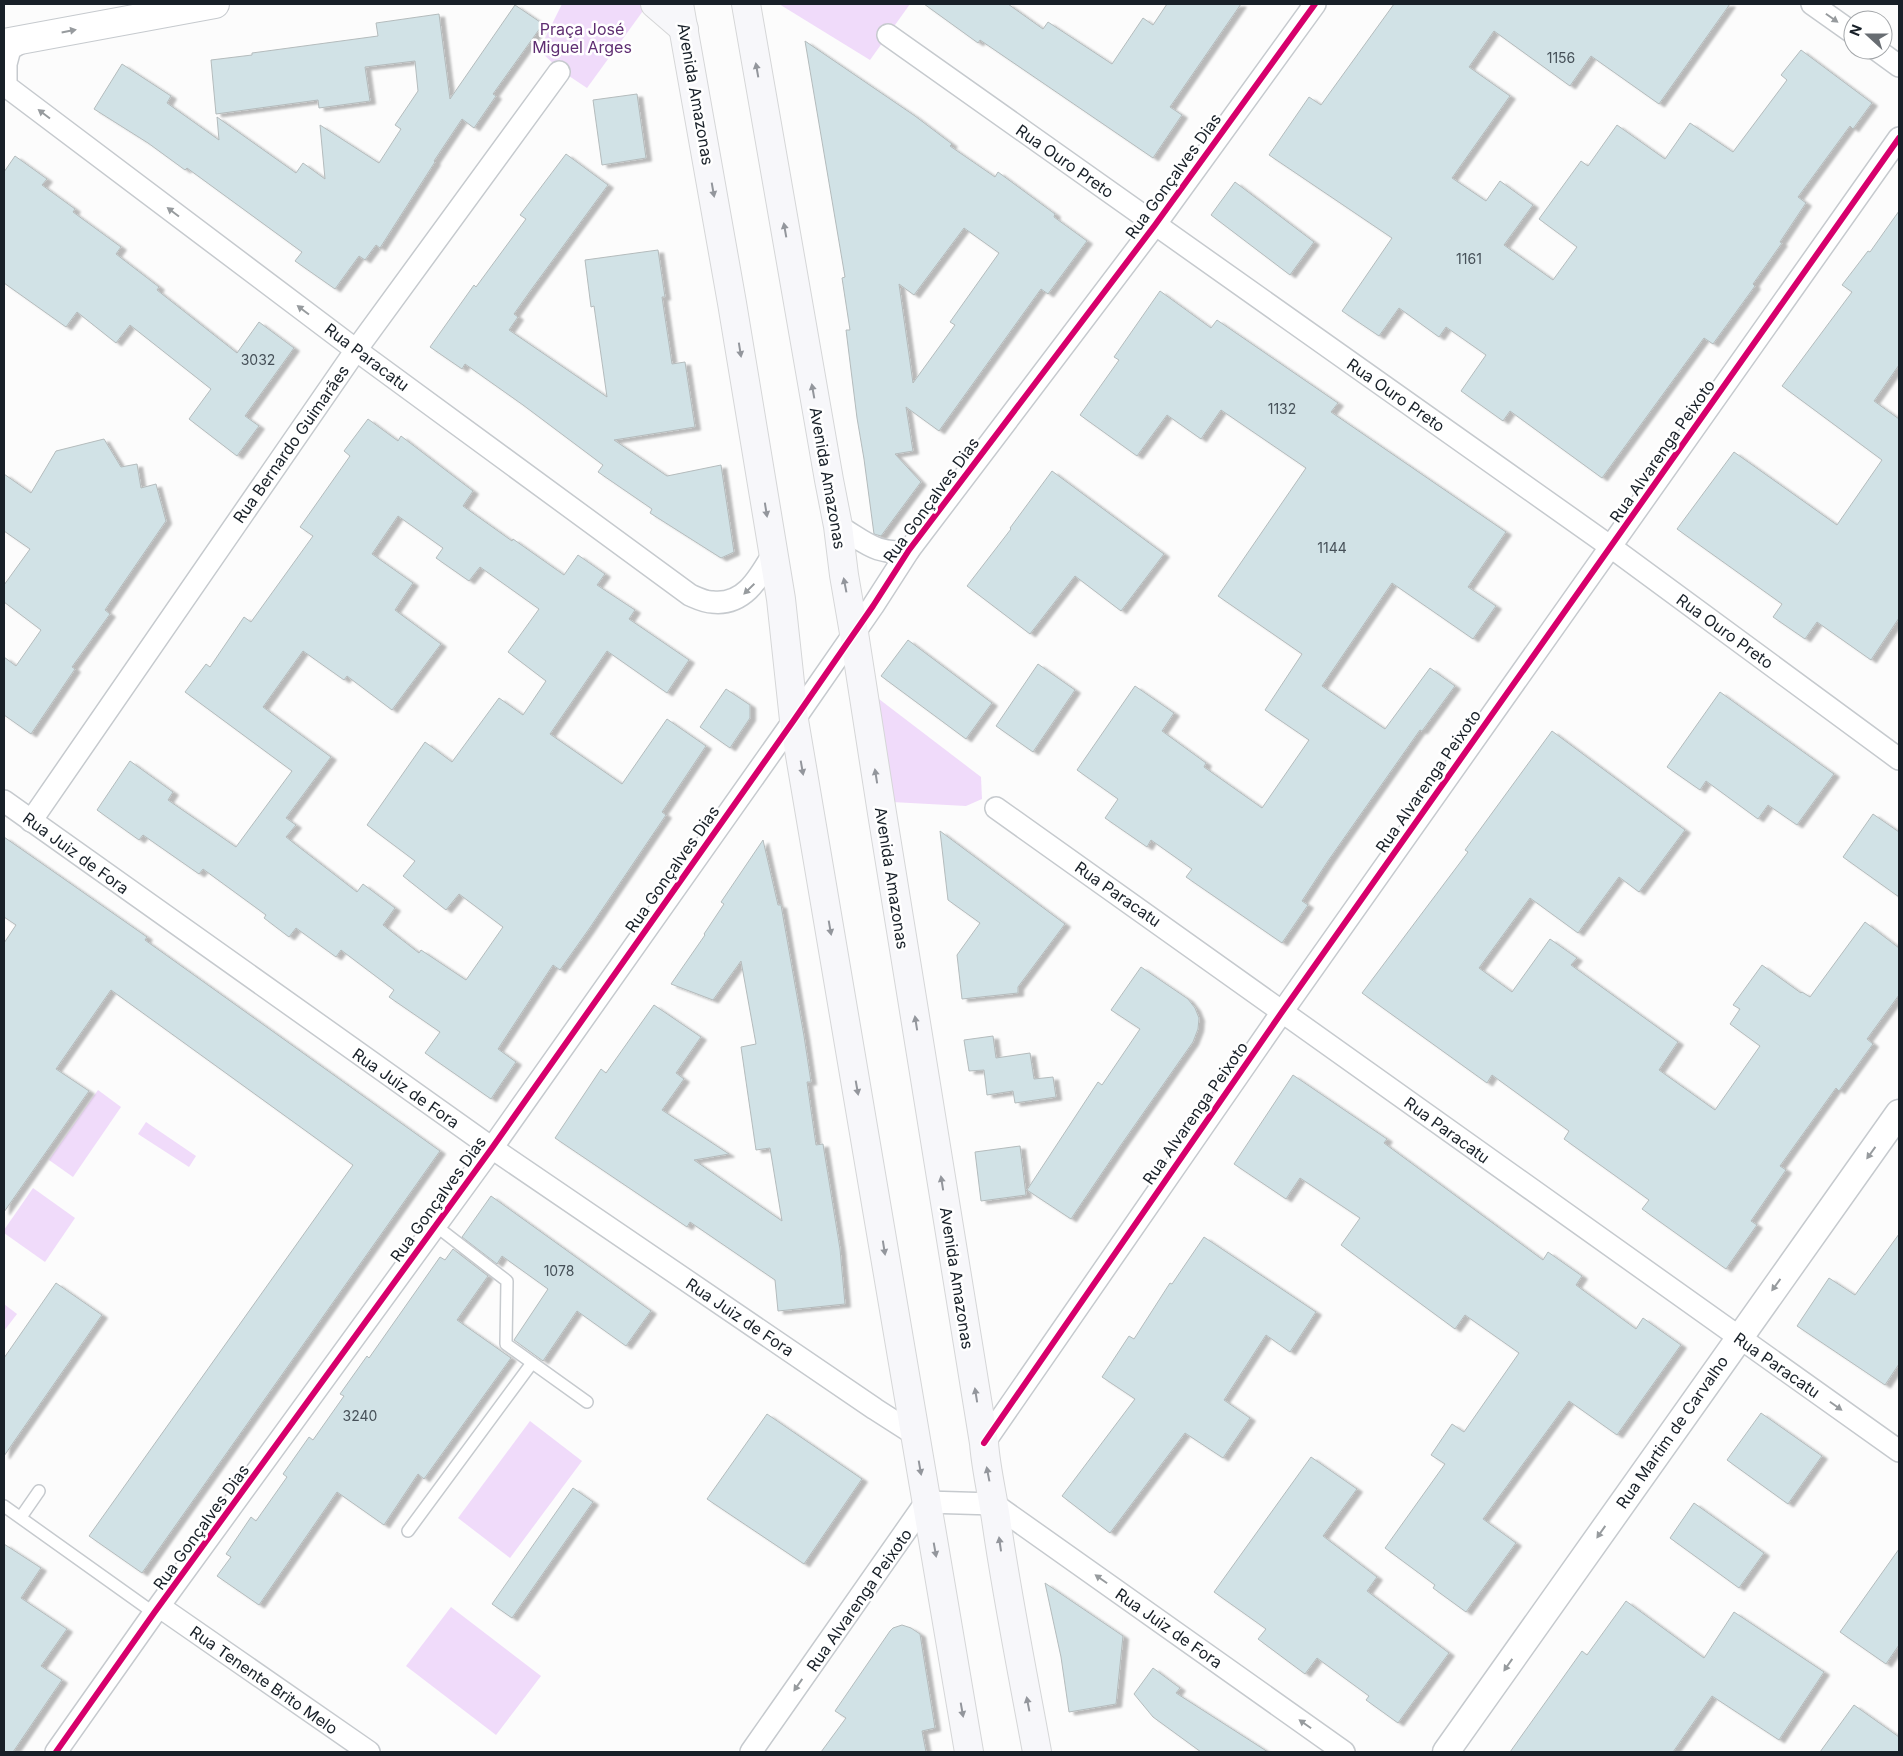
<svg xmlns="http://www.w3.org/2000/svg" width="1903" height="1756" viewBox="0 0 1903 1756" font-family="Inter,sans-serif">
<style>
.green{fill:#f0dbfa}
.building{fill:#d1e2e6;stroke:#b4bbbc;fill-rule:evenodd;filter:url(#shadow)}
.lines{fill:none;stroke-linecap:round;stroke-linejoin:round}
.service-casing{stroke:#c6cace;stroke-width:14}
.minor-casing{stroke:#c6cace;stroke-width:24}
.tertiary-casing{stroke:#c6cace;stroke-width:29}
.secondary-casing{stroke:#c6cace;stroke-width:30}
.primary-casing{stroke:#d5d6d7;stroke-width:30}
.service{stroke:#fff;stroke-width:11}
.minor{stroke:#fff;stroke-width:21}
.tertiary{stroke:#fff;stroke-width:26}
.secondary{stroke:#fff;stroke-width:28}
.primary{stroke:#f7f7fa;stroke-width:28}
.cycleway-casing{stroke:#fff;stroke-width:9}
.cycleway{stroke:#d6006c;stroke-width:6}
.oneway{fill:#979b9e}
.oneway2{fill:#93969c}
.labels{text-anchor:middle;stroke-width:5;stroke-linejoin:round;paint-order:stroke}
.number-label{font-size:14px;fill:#465058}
.park-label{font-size:16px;fill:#5f2e72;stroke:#fff}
.street-label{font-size:16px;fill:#182028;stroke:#fff}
</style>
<defs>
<filter id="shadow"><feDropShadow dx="5.5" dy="3" stdDeviation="1" flood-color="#0004"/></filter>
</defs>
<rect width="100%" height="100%" fill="#fcfcfc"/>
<!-- green -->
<g class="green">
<path d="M 562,4 L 648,4 L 587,88 L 560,70 L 539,50 Z"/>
<path d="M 779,4 L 910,4 L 870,60 Z"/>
<path d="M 875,696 L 981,777 L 982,799 L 966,806 L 892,802 Z"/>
<path d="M 98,1090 L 121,1107 L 73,1177 L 49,1160 Z"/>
<path d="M 146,1122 L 196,1156 L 189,1167 L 138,1134 Z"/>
<path d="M 33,1188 L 75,1218 L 45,1262 L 4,1233 L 4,1230 Z"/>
<path d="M 4,1304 L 17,1314 L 4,1331 Z"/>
<path d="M 530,1421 L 582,1461 L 510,1558 L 458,1518 Z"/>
<path d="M 451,1607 L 541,1676 L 496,1735 L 406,1666 Z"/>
</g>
<!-- building -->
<g class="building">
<path d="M 924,4 L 1008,4 L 1043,29 L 1048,22 L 1112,64 L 1143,18 L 1153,25 L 1167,4 L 1241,4 L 1170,107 L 1182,115 L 1153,158 L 980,40 L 978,43 Z"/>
<path d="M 1394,4 L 1730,4 L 1659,104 L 1591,56 L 1570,86 L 1494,31 L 1469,67 L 1510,96 L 1452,178 L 1486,201 L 1500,181 L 1533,205 L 1504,245 L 1553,280 L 1577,247 L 1539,219 L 1581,161 L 1588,166 L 1617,125 L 1665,159 L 1690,123 L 1733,152 L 1787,80 L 1781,75 L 1801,50 L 1872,103 L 1853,129 L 1850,126 L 1798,197 L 1806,203 L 1780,242 L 1782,243 L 1753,284 L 1755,286 L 1713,344 L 1704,338 L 1602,478 L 1510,411 L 1503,421 L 1461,391 L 1486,355 L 1446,327 L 1439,337 L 1399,308 L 1379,336 L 1342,311 L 1392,238 L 1269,155 L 1309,97 L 1321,105 Z"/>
<path d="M 515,5 L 543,24 L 493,94 L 496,96 L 474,128 L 462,119 L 434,161 L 435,162 L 380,248 L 376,245 L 365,260 L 359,256 L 335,289 L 295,261 L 302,252 L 187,168 L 185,170 L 148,143 L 94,109 L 122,64 L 171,96 L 167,103 L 219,140 L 217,117 L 296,173 L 303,163 L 325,179 L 320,125 L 379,163 L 401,129 L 395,125 L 418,91 L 415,61 L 365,67 L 370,101 L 319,108 L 318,100 L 216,114 L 211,60 L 252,55 L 252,53 L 378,36 L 376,23 L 439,14 L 450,99 Z"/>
<path d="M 805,41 L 915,116 L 952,144 L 950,146 L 995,177 L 998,172 L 1055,214 L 1054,217 L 1087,241 L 1048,294 L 1041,289 L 939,431 L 906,407 L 913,451 L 895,454 L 921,482 L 881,536 L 874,534 L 864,459 L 857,418 L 846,330 L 850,330 L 842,278 L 845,277 ZM 964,228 L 999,253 L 950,322 L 955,325 L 913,383 L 899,284 L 914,295 Z"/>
<path d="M 637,94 L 646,158 L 602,165 L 593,100 Z"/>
<path d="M 566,154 L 608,185 L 531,290 L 514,314 L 518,317 L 509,330 L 607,397 L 594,306 L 591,307 L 585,260 L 658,250 L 665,297 L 662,297 L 672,364 L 685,362 L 695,427 L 614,440 L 667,476 L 721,465 L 734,552 L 721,558 L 650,513 L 652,509 L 598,472 L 603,465 L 523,405 L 465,364 L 462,369 L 430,347 L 474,285 L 476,287 L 526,219 L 520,215 Z"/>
<path d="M 15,156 L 47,179 L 42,185 L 75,209 L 73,212 L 121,247 L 116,254 L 159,287 L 157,290 L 237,353 L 259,322 L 294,348 L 245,416 L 259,426 L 237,456 L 189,419 L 211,389 L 130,325 L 116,343 L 77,312 L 66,327 L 4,283 L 4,172 Z"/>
<path d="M 1235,182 L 1314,242 L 1290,275 L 1211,215 Z"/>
<path d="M 1899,211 L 1899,365 L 1874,401 L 1899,419 L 1899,618 L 1871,660 L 1817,622 L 1805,639 L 1773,617 L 1782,604 L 1677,529 L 1734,452 L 1837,525 L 1882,460 L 1782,386 L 1852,292 L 1842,285 L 1868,251 L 1870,252 Z"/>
<path d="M 1160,291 L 1211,328 L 1217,320 L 1338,403 L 1331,412 L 1506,532 L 1468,587 L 1496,606 L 1473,639 L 1392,583 L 1322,686 L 1385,729 L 1430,668 L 1455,686 L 1422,731 L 1420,730 L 1328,861 L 1302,901 L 1308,905 L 1282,943 L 1186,877 L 1192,869 L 1151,840 L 1147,847 L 1105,818 L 1118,799 L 1077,770 L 1135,686 L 1174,713 L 1162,731 L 1206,763 L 1204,767 L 1262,808 L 1309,740 L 1265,710 L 1302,654 L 1218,596 L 1306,468 L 1221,410 L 1201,439 L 1167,415 L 1137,456 L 1080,415 L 1119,360 L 1114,357 Z"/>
<path d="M 368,419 L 398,441 L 401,436 L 473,491 L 463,506 L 512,541 L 513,539 L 564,575 L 578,555 L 605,574 L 597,585 L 635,610 L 629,619 L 689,660 L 667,693 L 607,651 L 550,734 L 622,784 L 667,719 L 706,746 L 662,812 L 666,815 L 589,929 L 560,970 L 553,965 L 498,1049 L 516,1062 L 491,1099 L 425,1053 L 440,1032 L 389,997 L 394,990 L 341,950 L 336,957 L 296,928 L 289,937 L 264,918 L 266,915 L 203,869 L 199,874 L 143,835 L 139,840 L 97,810 L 130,761 L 173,792 L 168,800 L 236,847 L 292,771 L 185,692 L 206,664 L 210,667 L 244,617 L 251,622 L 313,536 L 300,527 L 350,456 L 344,451 ZM 398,516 L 443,548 L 436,558 L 469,581 L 480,567 L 539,609 L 508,652 L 546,681 L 523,715 L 499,698 L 452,762 L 425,742 L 367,825 L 415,861 L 403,876 L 446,910 L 459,894 L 503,927 L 466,980 L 421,950 L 419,953 L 383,925 L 395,908 L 363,884 L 357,892 L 286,837 L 296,825 L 286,818 L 331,757 L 263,707 L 303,651 L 344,680 L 347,676 L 392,710 L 441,644 L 395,610 L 413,583 L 372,554 Z"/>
<path d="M 104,439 L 121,467 L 137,464 L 141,488 L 156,484 L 166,521 L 105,610 L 110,614 L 72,667 L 75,669 L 31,734 L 4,715 L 4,657 L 16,666 L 41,630 L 4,602 L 4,585 L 30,549 L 4,531 L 4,474 L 31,493 L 56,451 Z"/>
<path d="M 1052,471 L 1164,554 L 1121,611 L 1075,576 L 1030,634 L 967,586 L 1011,529 L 1010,528 Z"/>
<path d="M 908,640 L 992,703 L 966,739 L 881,676 Z"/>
<path d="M 1038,664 L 1075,690 L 1033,752 L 996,726 Z"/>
<path d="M 726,689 L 750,705 L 750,718 L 730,748 L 700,727 Z"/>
<path d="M 1720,692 L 1834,774 L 1797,825 L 1768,805 L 1758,819 L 1706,781 L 1700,790 L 1667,767 Z"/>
<path d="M 1552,731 L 1685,830 L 1639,892 L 1619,877 L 1578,933 L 1530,898 L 1479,968 L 1512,992 L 1550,939 L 1577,958 L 1571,965 L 1678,1042 L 1659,1070 L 1715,1110 L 1760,1046 L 1730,1024 L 1740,1009 L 1733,1005 L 1762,965 L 1801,993 L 1802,992 L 1810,997 L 1865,922 L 1899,948 L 1899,995 L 1867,1039 L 1873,1044 L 1839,1091 L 1836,1088 L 1780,1166 L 1786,1170 L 1751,1221 L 1757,1225 L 1726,1269 L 1642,1209 L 1649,1200 L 1564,1139 L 1569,1131 L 1492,1075 L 1487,1083 L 1362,993 L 1468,852 L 1465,850 Z"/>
<path d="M 1873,814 L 1899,832 L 1899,897 L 1843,857 Z"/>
<path d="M 940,831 L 1065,924 L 1018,987 L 1018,993 L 962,999 L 957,955 L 980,923 L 948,900 Z"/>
<path d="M 4,837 L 147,937 L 145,940 L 440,1151 L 142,1573 L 89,1536 L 353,1165 L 111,990 L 56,1069 L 89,1091 L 4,1212 L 4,943 L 16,925 L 4,917 Z"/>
<path d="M 763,840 L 778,905 L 781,905 L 804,1036 L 811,1082 L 807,1082 L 816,1145 L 823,1144 L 840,1249 L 845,1304 L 778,1311 L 775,1280 L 690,1222 L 687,1227 L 555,1138 L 601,1069 L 606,1073 L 654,1005 L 701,1037 L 676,1073 L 684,1079 L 662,1110 L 729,1154 L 694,1160 L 782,1221 L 770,1148 L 756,1150 L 741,1047 L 756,1044 L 741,961 L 713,1000 L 671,984 L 705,935 L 704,934 L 724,904 L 721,902 Z"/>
<path d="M 1141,967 L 1188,999 L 1195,1008 L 1199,1018 L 1198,1029 L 1193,1042 L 1121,1145 L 1071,1219 L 1027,1190 L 1098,1082 L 1102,1085 L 1140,1029 L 1111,1010 Z"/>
<path d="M 993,1036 L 996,1058 L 1030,1053 L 1034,1079 L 1053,1077 L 1056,1097 L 1015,1103 L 1013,1091 L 987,1095 L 984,1070 L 969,1071 L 964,1040 Z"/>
<path d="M 1293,1075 L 1387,1139 L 1384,1143 L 1543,1260 L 1548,1252 L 1582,1276 L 1576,1285 L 1636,1329 L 1643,1318 L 1681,1345 L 1617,1435 L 1569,1401 L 1483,1519 L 1516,1543 L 1466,1612 L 1433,1588 L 1435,1585 L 1385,1548 L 1445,1464 L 1431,1455 L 1452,1424 L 1464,1432 L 1519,1353 L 1465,1315 L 1455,1329 L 1341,1245 L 1360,1218 L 1300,1178 L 1286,1199 L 1234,1164 Z"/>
<path d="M 1020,1146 L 1026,1195 L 981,1201 L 975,1152 Z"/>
<path d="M 491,1196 L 651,1311 L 626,1346 L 577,1311 L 543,1361 L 514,1340 L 548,1289 L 502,1256 L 497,1264 L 462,1237 Z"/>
<path d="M 1899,1234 L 1899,1364 L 1885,1385 L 1797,1326 L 1829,1278 L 1855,1295 Z"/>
<path d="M 1204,1237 L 1316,1312 L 1290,1352 L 1266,1335 L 1224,1400 L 1250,1418 L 1223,1458 L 1185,1433 L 1110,1533 L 1062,1496 L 1135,1399 L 1102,1377 L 1129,1336 L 1134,1339 L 1170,1283 L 1172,1284 Z"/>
<path d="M 453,1249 L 488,1276 L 457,1320 L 511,1358 L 424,1479 L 418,1474 L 384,1525 L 337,1492 L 259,1605 L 217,1576 L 231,1557 L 226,1554 L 251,1517 L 256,1521 L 287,1477 L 283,1474 L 309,1437 L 313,1440 L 344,1396 L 340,1394 L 367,1356 L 369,1358 L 440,1257 L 445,1260 Z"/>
<path d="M 56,1283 L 102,1315 L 4,1456 L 4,1358 Z"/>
<path d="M 1761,1413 L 1822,1456 L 1788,1504 L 1727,1460 Z"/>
<path d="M 767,1414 L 862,1479 L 804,1564 L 707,1499 Z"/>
<path d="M 1311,1457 L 1357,1489 L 1323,1536 L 1377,1577 L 1367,1591 L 1449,1653 L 1398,1723 L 1366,1700 L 1369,1696 L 1317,1658 L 1305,1674 L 1258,1639 L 1266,1629 L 1214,1592 Z"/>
<path d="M 573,1488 L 593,1502 L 512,1618 L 492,1604 Z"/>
<path d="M 1694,1503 L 1764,1553 L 1739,1588 L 1670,1538 Z"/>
<path d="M 4,1544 L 41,1568 L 21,1598 L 67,1629 L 41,1666 L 62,1680 L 13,1752 L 4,1752 Z"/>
<path d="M 1899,1549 L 1899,1645 L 1886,1664 L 1840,1632 Z"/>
<path d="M 1045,1583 L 1123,1636 L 1116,1704 L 1069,1712 L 1061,1657 Z"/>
<path d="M 1626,1601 L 1704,1658 L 1734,1612 L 1824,1672 L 1779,1740 L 1712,1696 L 1673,1752 L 1510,1752 L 1582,1651 L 1587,1655 Z"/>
<path d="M 902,1625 L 911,1628 L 920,1634 L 935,1728 L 922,1731 L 926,1752 L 821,1752 L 846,1718 L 835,1711 L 890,1631 L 893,1628 Z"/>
<path d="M 1153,1668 L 1180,1688 L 1176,1693 L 1268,1752 L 1201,1752 L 1153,1717 L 1134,1694 Z"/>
<path d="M 1854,1705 L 1899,1737 L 1899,1752 L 1820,1752 Z"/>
</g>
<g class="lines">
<defs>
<g id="service">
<path d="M 436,1226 L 507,1281 L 506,1344 L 587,1402"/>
<path d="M 4,1506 L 154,1613"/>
<path d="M 21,1517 L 39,1491"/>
<path d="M 408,1531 L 532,1363"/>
</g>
<g id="minor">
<path d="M 1812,4 L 1853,33"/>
<path d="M 888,35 L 1611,547 L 1899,759"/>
<path d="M 27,39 L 10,49 L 6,64 L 6,86 L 356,350 L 690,595 C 697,598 705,602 712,602 C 744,606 759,578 773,554"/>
<path d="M 1877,50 L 1899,66"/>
<path d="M 838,526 C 864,541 878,557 909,550"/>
<path d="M 4,801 L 492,1148 L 875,1409 L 914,1434"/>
<path d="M 996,808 L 1899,1451"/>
<path d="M 31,821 L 356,350 L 559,72"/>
<path d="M 984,1443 L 1282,1012 L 1899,138"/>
<path d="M 160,1607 L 369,1752"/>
<path d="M 56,1752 L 154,1613 L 492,1148 L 794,720 L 873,606 L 909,550 L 1155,225 L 1315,4"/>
<path d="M 751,1752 L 926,1502 L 994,1504 L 1344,1752"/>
</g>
<path id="tertiary" d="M 1446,1752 L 1899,1113"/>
<path id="secondary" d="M 4,43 L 215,4"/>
<g id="primary">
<path d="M 655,4 L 684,29"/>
<path d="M 679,4 L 732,303 L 781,599 L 794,720 L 969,1752"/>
<path d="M 746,4 L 829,480 L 838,526 L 844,575 L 854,633 L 882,813 L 984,1443 C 986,1469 992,1493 996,1519 C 1007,1597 1023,1675 1037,1752"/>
</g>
</defs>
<!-- service casing -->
<use href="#service" class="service-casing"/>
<!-- minor casing -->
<use href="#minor" class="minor-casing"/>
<!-- tertiary casing -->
<use href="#tertiary" class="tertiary-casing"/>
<!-- secondary casing -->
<use href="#secondary" class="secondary-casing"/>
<!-- primary casing -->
<use href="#primary" class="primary-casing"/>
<!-- service -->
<use href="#service" class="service"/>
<!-- minor -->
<use href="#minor" class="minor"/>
<!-- tertiary -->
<use href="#tertiary" class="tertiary"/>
<!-- secondary -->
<use href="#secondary" class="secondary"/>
<!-- primary -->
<use href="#primary" class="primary"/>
<defs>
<g id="cycleway">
<path d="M 984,1443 L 1282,1012 L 1899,138"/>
<path d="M 56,1752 L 154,1613 L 492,1148 L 794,720 L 873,606 L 909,550 L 1155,225 L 1315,4"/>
</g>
</defs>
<!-- cycleway casing -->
<use href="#cycleway" class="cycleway-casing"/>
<!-- cycleway -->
<use href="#cycleway" class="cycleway"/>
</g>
<!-- one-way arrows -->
<defs><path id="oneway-solid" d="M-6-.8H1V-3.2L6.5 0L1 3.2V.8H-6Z" transform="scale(1.25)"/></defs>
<g class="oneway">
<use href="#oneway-solid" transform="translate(1832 18) rotate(35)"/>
<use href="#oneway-solid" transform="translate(69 31) rotate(-11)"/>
<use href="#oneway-solid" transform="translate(44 114) rotate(-143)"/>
<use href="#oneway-solid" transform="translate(173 212) rotate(-143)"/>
<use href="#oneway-solid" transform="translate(303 310) rotate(-143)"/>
<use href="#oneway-solid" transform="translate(749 589) rotate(136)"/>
<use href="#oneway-solid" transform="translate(1871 1153) rotate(126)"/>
<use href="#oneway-solid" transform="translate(1776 1285) rotate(126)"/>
<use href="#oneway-solid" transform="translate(1836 1406) rotate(35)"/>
<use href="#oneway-solid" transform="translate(1601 1532) rotate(125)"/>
<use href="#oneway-solid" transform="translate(1101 1579) rotate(-145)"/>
<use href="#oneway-solid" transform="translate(1508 1665) rotate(125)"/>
<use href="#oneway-solid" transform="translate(798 1685) rotate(125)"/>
<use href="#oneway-solid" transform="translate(1305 1724) rotate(-145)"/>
</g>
<g class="oneway2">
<use href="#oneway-solid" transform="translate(757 70) rotate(-100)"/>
<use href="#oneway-solid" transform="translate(713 190) rotate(80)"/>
<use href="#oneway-solid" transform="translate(785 230) rotate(-100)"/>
<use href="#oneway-solid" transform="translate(740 350) rotate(81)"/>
<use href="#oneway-solid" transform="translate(813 391) rotate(-100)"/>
<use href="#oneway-solid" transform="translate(766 510) rotate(81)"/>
<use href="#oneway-solid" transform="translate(845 585) rotate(-101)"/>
<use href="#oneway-solid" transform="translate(802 768) rotate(80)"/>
<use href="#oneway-solid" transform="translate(876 776) rotate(-99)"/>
<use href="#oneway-solid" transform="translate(830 928) rotate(80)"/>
<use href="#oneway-solid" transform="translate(916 1023) rotate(-99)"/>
<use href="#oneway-solid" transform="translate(857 1088) rotate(80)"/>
<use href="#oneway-solid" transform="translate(942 1183) rotate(-99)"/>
<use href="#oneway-solid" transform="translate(884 1248) rotate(81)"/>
<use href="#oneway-solid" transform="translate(976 1395) rotate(-99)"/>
<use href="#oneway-solid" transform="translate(920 1468) rotate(80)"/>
<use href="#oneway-solid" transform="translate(988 1474) rotate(-101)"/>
<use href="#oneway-solid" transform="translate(1000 1544) rotate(-98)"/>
<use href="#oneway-solid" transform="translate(935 1550) rotate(80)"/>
<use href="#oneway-solid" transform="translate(1028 1704) rotate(-101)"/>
<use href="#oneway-solid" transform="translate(962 1710) rotate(80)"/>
</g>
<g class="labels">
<!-- number labels -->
<g class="number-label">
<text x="1561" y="63">1156</text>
<text x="1469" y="264">1161</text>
<text x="258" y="365">3032</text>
<text x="1282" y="414">1132</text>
<text x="1332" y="553">1144</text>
<text x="559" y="1276">1078</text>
<text x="360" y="1421">3240</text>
</g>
<!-- park labels -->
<g class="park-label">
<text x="582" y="35">Praça José<tspan x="582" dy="18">Miguel Arges</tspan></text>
</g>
<!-- street labels -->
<g class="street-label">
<text transform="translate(696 94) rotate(80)" y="6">Avenida Amazonas</text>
<text transform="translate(1065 161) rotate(35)" y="6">Rua Ouro Preto</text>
<text transform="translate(1173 176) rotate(-54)" y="6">Rua Gonçalves Dias</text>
<text transform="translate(367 357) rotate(37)" y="6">Rua Paracatu</text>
<text transform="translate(1396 395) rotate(35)" y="6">Rua Ouro Preto</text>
<text transform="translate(291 444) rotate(-55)" y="6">Rua Bernardo Guimarães</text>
<text transform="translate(1662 451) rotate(-55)" y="6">Rua Alvarenga Peixoto</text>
<text transform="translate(828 478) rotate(80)" y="6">Avenida Amazonas</text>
<text transform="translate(931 500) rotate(-54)" y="6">Rua Gonçalves Dias</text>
<text transform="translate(1725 631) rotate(36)" y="6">Rua Ouro Preto</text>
<text transform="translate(1428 781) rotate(-55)" y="6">Rua Alvarenga Peixoto</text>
<text transform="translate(76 853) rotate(36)" y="6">Rua Juiz de Fora</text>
<text transform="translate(672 869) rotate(-55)" y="6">Rua Gonçalves Dias</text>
<text transform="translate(892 878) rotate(81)" y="6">Avenida Amazonas</text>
<text transform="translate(1118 894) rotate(35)" y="6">Rua Paracatu</text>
<text transform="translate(406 1088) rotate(35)" y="6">Rua Juiz de Fora</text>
<text transform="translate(1195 1113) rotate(-55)" y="6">Rua Alvarenga Peixoto</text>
<text transform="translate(1447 1130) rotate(36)" y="6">Rua Paracatu</text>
<text transform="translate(438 1199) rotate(-54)" y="6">Rua Gonçalves Dias</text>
<text transform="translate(957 1278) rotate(81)" y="6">Avenida Amazonas</text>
<text transform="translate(740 1317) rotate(34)" y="6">Rua Juiz de Fora</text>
<text transform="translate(1777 1365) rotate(35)" y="6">Rua Paracatu</text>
<text transform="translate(1672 1432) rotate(-55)" y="6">Rua Martim de Carvalho</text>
<text transform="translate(201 1527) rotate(-54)" y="6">Rua Gonçalves Dias</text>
<text transform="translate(859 1600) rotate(-55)" y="6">Rua Alvarenga Peixoto</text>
<text transform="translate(1169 1628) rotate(35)" y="6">Rua Juiz de Fora</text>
<text transform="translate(264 1680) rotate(35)" y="6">Rua Tenente Brito Melo</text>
</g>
</g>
<!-- border -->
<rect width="1903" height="1756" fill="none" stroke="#182028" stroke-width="10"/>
<!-- north arrow -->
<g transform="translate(1868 35) rotate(291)"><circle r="24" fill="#ffffff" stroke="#a3a6a9"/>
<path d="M0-4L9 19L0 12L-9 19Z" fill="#686d72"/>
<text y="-8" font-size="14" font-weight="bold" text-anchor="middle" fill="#182028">N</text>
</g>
</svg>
